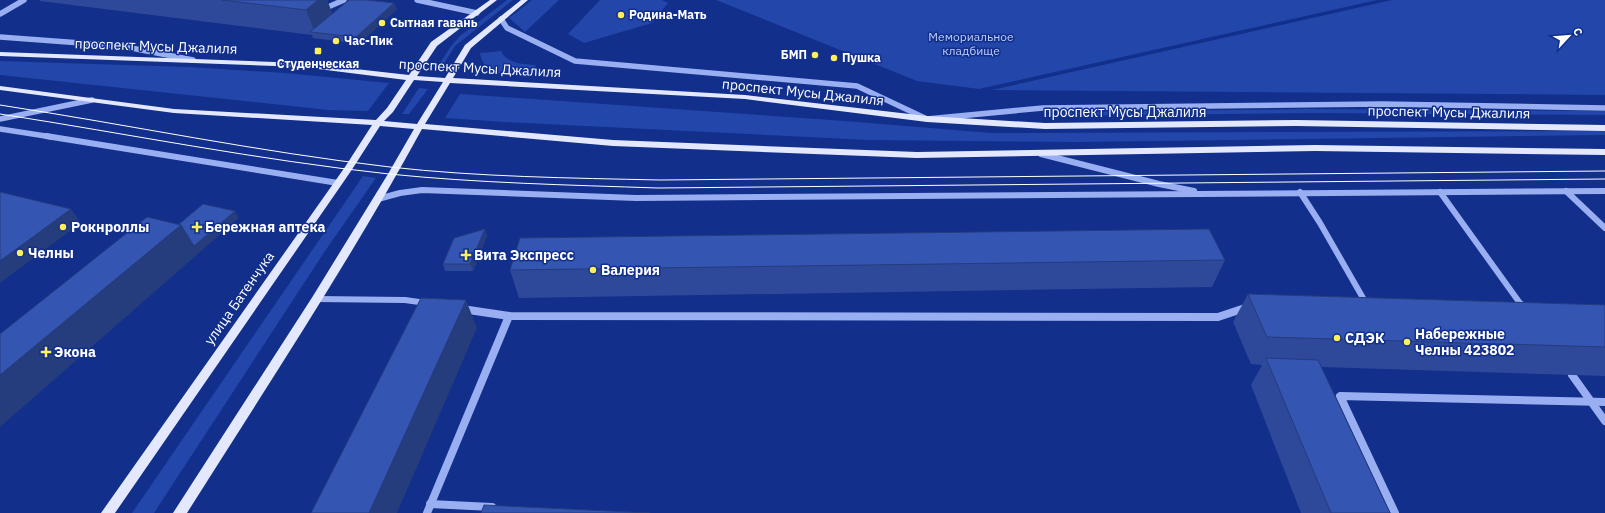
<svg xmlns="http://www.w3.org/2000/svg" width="1605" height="513" viewBox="0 0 1605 513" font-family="'IBM Plex Sans',sans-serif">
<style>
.green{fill:#2346ab}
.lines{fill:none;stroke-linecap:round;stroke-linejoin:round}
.minor-far2{stroke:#99aff1;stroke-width:5.5}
.minor-far1{stroke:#99aff1;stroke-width:6}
.minor{stroke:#99aff1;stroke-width:8}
.major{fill:#e3e8ff;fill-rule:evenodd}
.tram{stroke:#fff;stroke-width:1}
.wall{fill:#2e499a}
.shaded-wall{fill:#253c7d}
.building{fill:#3555b3;stroke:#253c7d}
.poi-dot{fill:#ffef59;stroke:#112f8b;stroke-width:1.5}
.labels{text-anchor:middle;stroke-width:3;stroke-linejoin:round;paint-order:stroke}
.far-poi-label{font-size:12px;font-weight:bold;fill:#fff;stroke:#112f8b;text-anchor:start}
.far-park-label{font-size:12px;fill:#bfcffd;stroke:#112f8b}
.street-label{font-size:14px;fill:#fff;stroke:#112f8b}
.poi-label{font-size:14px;font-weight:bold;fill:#fff;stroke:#112f8b;text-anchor:start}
</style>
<rect width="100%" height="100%" fill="#112f8b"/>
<!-- green -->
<g class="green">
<path d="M 507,0 L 513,0 L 455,46 L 441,68 L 437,68 L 451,46 L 460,36 Z"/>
<path d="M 532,0 L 559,0 L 525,32 L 509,18 Z"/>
<path d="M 600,0 L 662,0 L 668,3 L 652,23 L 584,43 L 568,34 Z"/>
<path d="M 716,0 L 1377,0 L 979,89 L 917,81 Z"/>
<path d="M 1392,0 L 1605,0 L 1605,95 L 992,90 Z"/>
<path d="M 501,51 C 507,64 524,64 536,65 L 529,77 C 511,76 483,76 480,53 Z"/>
<path d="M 0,61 L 189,67 L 285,73 L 389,83 L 368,111 L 328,110 L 0,75 Z"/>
<path d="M 419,88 L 428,89 L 409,114 L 402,114 Z"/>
<path d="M 460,94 L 845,121 L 992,133 L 1605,131 L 1605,135 L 1078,142 L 868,140 L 504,122 L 445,118 Z"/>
<path d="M 1307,109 L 1605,111 L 1605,115 L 1313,113 L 1054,116 L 1065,112 Z"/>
<path d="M 363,176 L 376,178 L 325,251 L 154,513 L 132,513 Z"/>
</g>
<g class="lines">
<!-- minor-far2 -->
<g class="minor-far2">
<path d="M 417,0 L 477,13"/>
<path d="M 322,7 L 328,7 L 344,0"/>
<path d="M 0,14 L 24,0"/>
<path d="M 501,19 L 507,28 L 575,61 L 857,86 L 927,119 L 1043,108 L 1382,104 L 1605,108"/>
<path d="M 0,37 L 121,46 L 193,60"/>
<path d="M 0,119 L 92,100"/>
<path d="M 0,129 L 52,137"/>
</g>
<!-- minor-far1 -->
<g class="minor-far1">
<path d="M 46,136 L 338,183"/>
<path d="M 1041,154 L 1159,184 L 1194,191"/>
<path d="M 1566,191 L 1605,228"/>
<path d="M 1300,192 L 1320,223 L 1367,305"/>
<path d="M 1440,192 L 1522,306"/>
<path d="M 378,199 L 400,193 L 422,190 L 636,198 L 1605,191"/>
<path d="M 317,299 L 405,300 L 426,303"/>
</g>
<!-- minor -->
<g class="minor">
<path d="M 1521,305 L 1524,309"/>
<path d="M 462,309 L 509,316 L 1218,317 L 1248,307"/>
<path d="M 1572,375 L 1605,421"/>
<path d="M 430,504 L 492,507"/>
<path d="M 427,513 L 509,316"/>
<path d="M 1395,513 L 1340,396 L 1605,402"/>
</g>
<!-- major -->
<path class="major" d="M 490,0 L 497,0 L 437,46 L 417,76 L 445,78 L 465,45 L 521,0 L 528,0 L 471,48 L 453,78 L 745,95 L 927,116 L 1045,123 L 1296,120 L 1605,125 L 1605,131 L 1296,126 L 1045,129 L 927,122 L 745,99 L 450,83 L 425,124 L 613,140 L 917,152 L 1315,145 L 1605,149 L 1605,155 L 1315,151 L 917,158 L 613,146 L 422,129 C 350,261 267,386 187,513 L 173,513 L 313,296 L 388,174 L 414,129 L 380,126 L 351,171 L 115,513 L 101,513 L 345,167 L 372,125 L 174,113 L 0,90 L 0,86 L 174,109 L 376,120 L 387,108 L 406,80 L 302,67 L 0,56 L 0,52 L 302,63 L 409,75 L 431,42 ZM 414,80 L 443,82 L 417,124 L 384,121 L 393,112 Z"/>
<!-- tram -->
<g class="tram">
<path d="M 0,105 C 130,125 259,152 390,167 C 479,177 570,178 660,180 L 1605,171"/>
<path d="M 0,114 C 129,134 258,160 389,174 C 478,183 568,185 658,188 L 1605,179"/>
</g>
</g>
<!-- wall -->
<g class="wall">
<path d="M 40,0 L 327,0 L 332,14 L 394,3 L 397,9 L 359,44 L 313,38 L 312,35 L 40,1 Z"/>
<path d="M 485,229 L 487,236 L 473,271 L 445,271 L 443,264 Z"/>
<path d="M 1225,260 L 1212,287 L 519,298 L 510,270 Z"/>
<path d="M 1248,294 L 1605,305 L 1605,376 L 1321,367 L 1390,513 L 1301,513 L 1251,385 L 1262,365 L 1251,364 L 1233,322 Z"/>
</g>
<!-- shaded-wall -->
<g class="shaded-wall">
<path d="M 318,0 L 327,0 L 335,20 L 315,32 L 306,10 Z"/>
<path d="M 394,3 L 397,9 L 359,44 L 356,37 Z"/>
<path d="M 71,209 L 81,223 L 0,283 L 0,261 Z"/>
<path d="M 235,211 L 239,218 L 0,427 L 0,375 L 181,225 Z"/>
<path d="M 485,229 L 487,236 L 473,271 L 470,264 Z"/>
<path d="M 466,300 L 477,328 L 397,513 L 369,513 Z"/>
</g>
<!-- building -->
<g class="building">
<path d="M 222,0 L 318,0 L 306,10 Z"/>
<path d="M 349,0 L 367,0 L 394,3 L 356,37 L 310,32 Z"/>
<path d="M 0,192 L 71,209 L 0,261 Z"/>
<path d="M 203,204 L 235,211 L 194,246 L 181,225 L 178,225 Z"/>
<path d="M 147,217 L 181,225 L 0,375 L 0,334 Z"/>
<path d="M 485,229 L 470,264 L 443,264 L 454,238 Z"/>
<path d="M 1209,229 L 1225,260 L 510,270 L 520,238 Z"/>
<path d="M 1248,294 L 1605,305 L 1605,347 L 1267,337 Z"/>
<path d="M 421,298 L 466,300 L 369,513 L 311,513 Z"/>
<path d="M 1266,358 L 1318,360 L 1390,513 L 1331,513 Z"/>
<path d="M 484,505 L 650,513 L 481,513 Z"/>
</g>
<!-- markers -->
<g class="poi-dot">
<circle cx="621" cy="15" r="4"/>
<circle cx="382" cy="23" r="4"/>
<circle cx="336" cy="41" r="4"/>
<rect x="314" y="47" width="8" height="8" rx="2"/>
<circle cx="815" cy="55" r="4"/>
<circle cx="834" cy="58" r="4"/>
<circle cx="63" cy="227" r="4"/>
<path d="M195 221h4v4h4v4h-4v4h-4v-4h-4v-4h4z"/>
<circle cx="20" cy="253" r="4"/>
<path d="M464 249h4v4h4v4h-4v4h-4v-4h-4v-4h4z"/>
<circle cx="593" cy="270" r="4"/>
<circle cx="1337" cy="338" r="4"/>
<circle cx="1407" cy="342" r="4"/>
<path d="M44 346h4v4h4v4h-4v4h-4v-4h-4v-4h4z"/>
</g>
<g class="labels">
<!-- far-poi labels -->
<g class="far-poi-label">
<text x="629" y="19">Родина-Мать</text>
<text x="390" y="27">Сытная гавань</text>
<text x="344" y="45">Час-Пик</text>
<text x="807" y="59" text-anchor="end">БМП</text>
<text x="842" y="62">Пушка</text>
<text x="318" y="68" text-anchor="middle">Студенческая</text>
</g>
<!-- far-park labels -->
<g class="far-park-label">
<text x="971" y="41">Мемориальное<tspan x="971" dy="14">кладбище</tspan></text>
</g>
<!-- street labels -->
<g class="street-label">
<text transform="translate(156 46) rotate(2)" y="5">проспект Мусы Джалиля</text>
<text transform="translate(480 68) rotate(3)" y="5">проспект Мусы Джалиля</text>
<text transform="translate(803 92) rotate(6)" y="5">проспект Мусы Джалиля</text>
<text x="1125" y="117">проспект Мусы Джалиля</text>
<text transform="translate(1449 112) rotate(1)" y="5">проспект Мусы Джалиля</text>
<text transform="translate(239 298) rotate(-55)" y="5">улица Батенчука</text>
</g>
<!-- poi labels -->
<g class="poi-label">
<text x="71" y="232">Рокнроллы</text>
<text x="205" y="232">Бережная аптека</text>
<text x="28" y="258">Челны</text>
<text x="474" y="260">Вита Экспресс</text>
<text x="601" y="275">Валерия</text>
<text x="1415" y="339">Набережные<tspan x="1415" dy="16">Челны 423802</tspan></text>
<text x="1345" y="343">СДЭК</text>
<text x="54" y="357">Экона</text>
</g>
</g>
<!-- north arrow -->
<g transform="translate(1569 36) rotate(64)" stroke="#112f8b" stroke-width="3" paint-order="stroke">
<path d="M0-3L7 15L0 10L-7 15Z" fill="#ffffff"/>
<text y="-6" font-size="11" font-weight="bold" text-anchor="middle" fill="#ffffff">С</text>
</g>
</svg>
